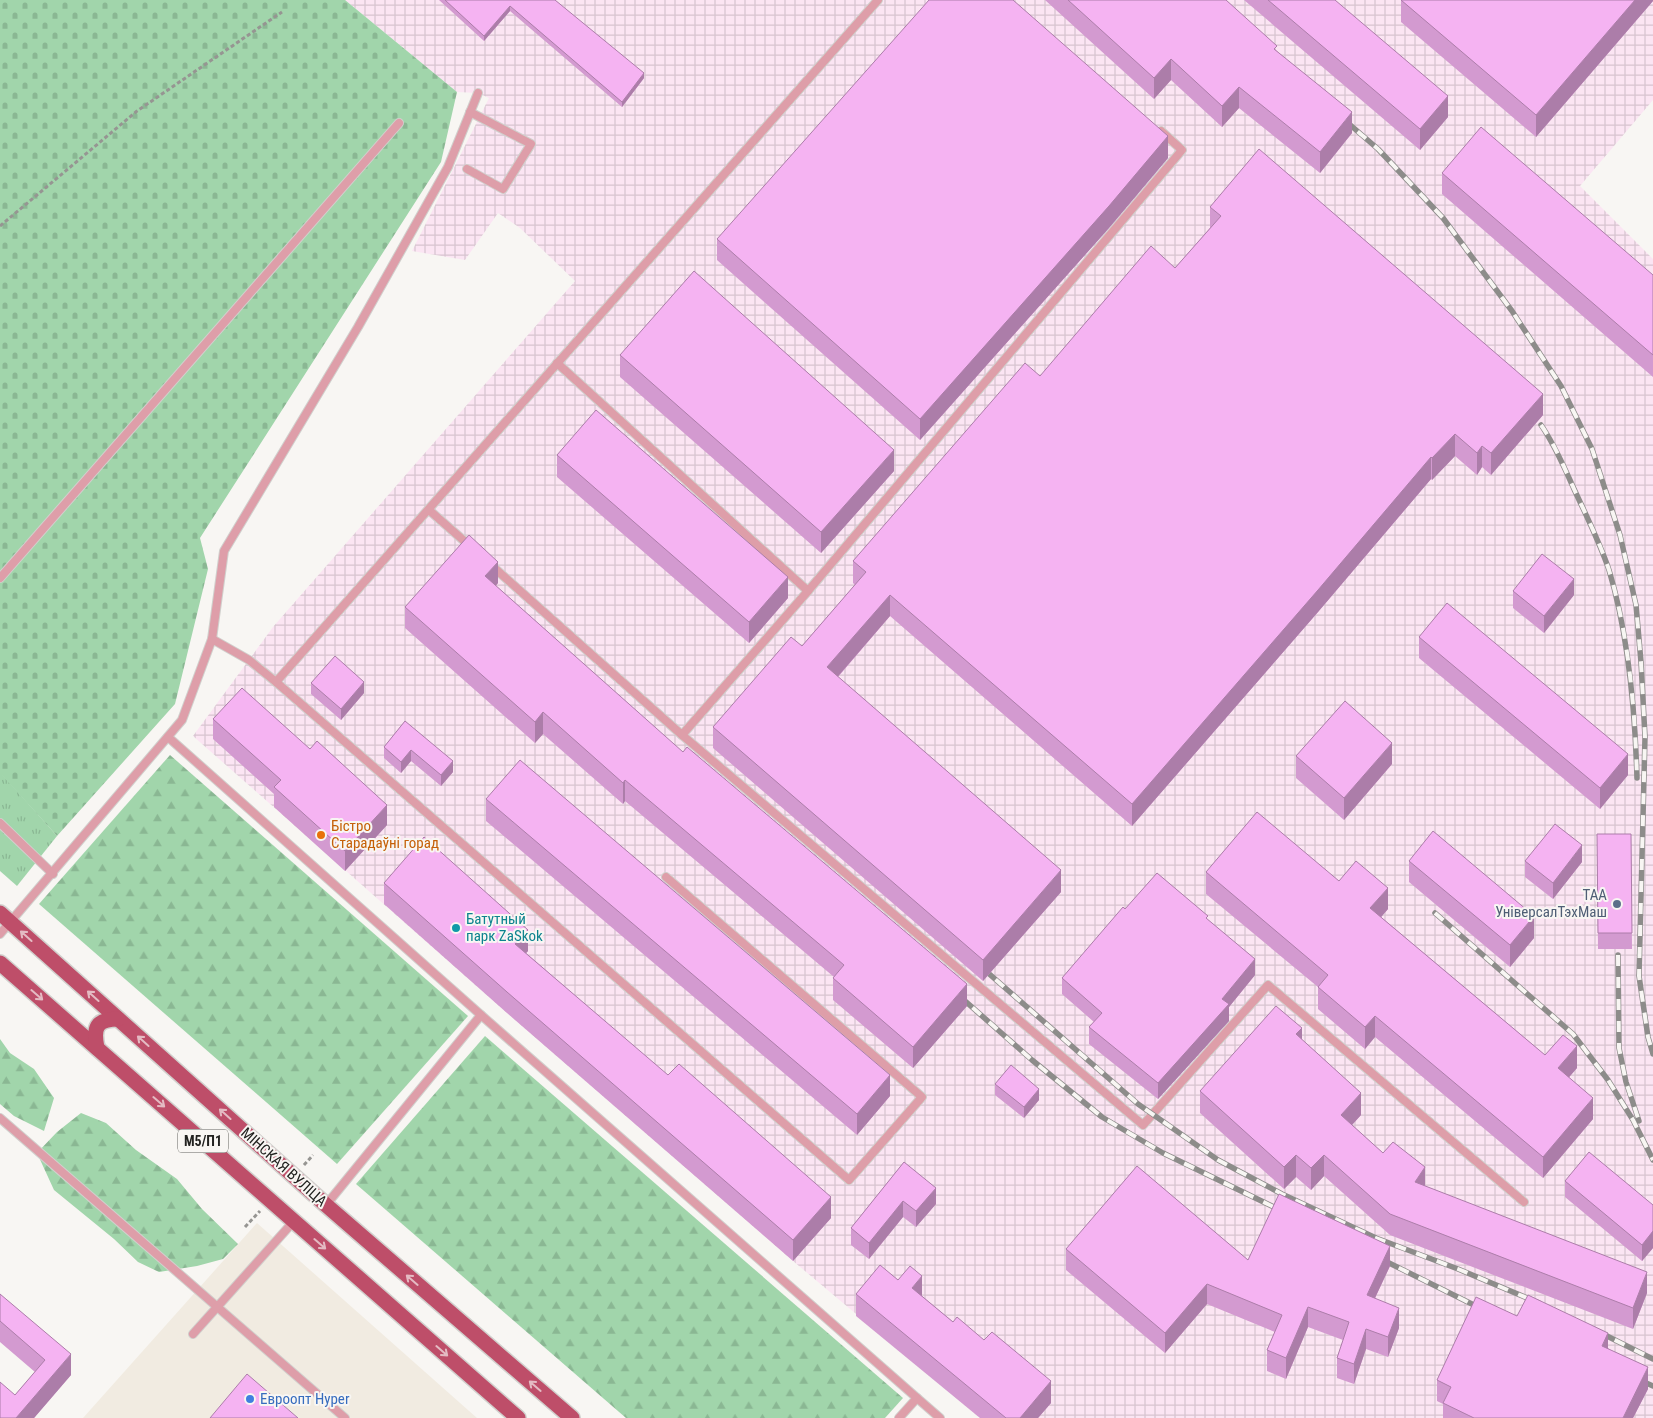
<svg xmlns="http://www.w3.org/2000/svg" width="1653" height="1418" viewBox="0 0 1653 1418" font-family="'Roboto Condensed',sans-serif">
<style>
.built{fill:#f1ebe1}
.industrial{fill:url(#industrial-grid)}
.grass{fill:url(#grass-tufts)}
.forest{fill:url(#forest-firs)}
.cemetery{fill:url(#cemetery-stones)}
.lines{fill:none;stroke-linecap:round;stroke-linejoin:round}
.lane-casing{stroke:#d1d0cd;stroke-width:10}
.primary-casing{stroke:#d1d0cd;stroke-width:18}
.path{stroke:#969592;stroke-width:3;stroke-dasharray:4 2.5;stroke-linecap:butt}
.lane{stroke:#de9ea9;stroke-width:8}
.primary{stroke:#be4e69;stroke-width:15}
.rail-casing{stroke:#8d8c8a;stroke-width:5.5}
.rail{stroke:#f8f6f3;stroke-width:4;stroke-dasharray:11;stroke-linecap:butt}
.wall{fill:#d39ad0}
.shaded-wall{fill:#ac7da9}
.building{fill:#f5b3f2;stroke:#ac7da9}
.oneway{stroke:#e4bbc3}
.food-dot{fill:#e8710a;stroke:#f8f6f3;stroke-width:2}
.service-dot{fill:#5c6f8a;stroke:#f8f6f3;stroke-width:2}
.culture-dot{fill:#0f9aa8;stroke:#f8f6f3;stroke-width:2}
.shop-dot{fill:#3f7fe0;stroke:#f8f6f3;stroke-width:2}
.labels{text-anchor:middle;stroke-width:4;stroke-linejoin:round;paint-order:stroke}
.shield{fill:#f8f6f3;stroke:#62625f;stroke-width:1}
.shield-label{font-size:14px;font-weight:bold;fill:#222220}
.food-label{font-size:15px;fill:#c56008;stroke:#f8f6f3;text-anchor:start}
.service-label{font-size:15px;fill:#4e5e75;stroke:#f8f6f3;text-anchor:end}
.culture-label{font-size:15px;fill:#0d838f;stroke:#f8f6f3;text-anchor:start}
.street-label{font-size:15px;fill:#222220;stroke:#f8f6f3}
.shop-label{font-size:15px;fill:#366cbe;stroke:#f8f6f3;text-anchor:start}
</style>
<defs>
<pattern id="industrial-grid" width="8" height="8" patternUnits="userSpaceOnUse" patternTransform="scale(1.25)"><rect width="8" height="8" fill="#fbe5f3"/><path d="M0 4h8M4 0v8" fill="none" stroke="#d7c4d0"/></pattern>
<pattern id="grass-tufts" width="24" height="20" patternUnits="userSpaceOnUse" patternTransform="scale(1.25)"><rect width="24" height="20" fill="#a1d5ab"/><path d="M3 7l-1-3M5 7V3M7 7l1-3M15 17l-1-3M17 17v-4M19 17l1-3" fill="none" stroke="#8ab793"/></pattern>
<pattern id="forest-firs" width="22" height="20" patternUnits="userSpaceOnUse" patternTransform="scale(1.25)"><rect width="22" height="20" fill="#a1d5ab"/><path d="M5 1l3.5 6h-7zM16 11l3.5 6h-7z" fill="#8ab793"/></pattern>
<pattern id="cemetery-stones" width="16" height="16" patternUnits="userSpaceOnUse" patternTransform="scale(1.25)"><rect width="16" height="16" fill="#a1d5ab"/><path d="M2 7V4a2 2 0 0 1 4 0v3zM10 15v-3a2 2 0 0 1 4 0v3z" fill="#8ab793"/></pattern>
</defs>
<rect width="100%" height="100%" fill="#f8f6f3"/>
<!-- built -->
<path class="built" d="M 257,1223 L 477,1418 L 83,1418 Z"/>
<!-- industrial -->
<path class="industrial" d="M 345,0 L 1653,0 L 1653,100 L 1580,186 L 1653,259 L 1653,1418 L 980,1418 L 793,1261 L 507,1013 L 193,736 L 273,627 L 575,281 L 520,228 L 498,213 L 465,260 L 412,251 L 489,98 L 478,93 L 457,92 Z"/>
<!-- grass -->
<path class="grass" d="M 0,772 L 57,836 L 17,886 L 0,871 Z"/>
<!-- forest -->
<g class="forest">
<path d="M 170,755 L 468,1016 L 337,1164 L 39,904 Z"/>
<path d="M 485,1036 L 903,1398 L 885,1418 L 626,1418 L 356,1184 Z"/>
<path d="M 0,1039 L 10,1053 L 34,1069 L 54,1098 L 44,1131 L 14,1116 L 0,1104 Z"/>
<path d="M 81,1113 L 106,1123 L 136,1150 L 177,1179 L 202,1209 L 238,1244 L 223,1259 L 197,1266 L 159,1272 L 138,1262 L 114,1239 L 54,1190 L 37,1153 L 57,1132 Z"/>
</g>
<!-- cemetery -->
<path class="cemetery" d="M 0,0 L 345,0 L 457,92 L 441,162 L 200,538 L 208,569 L 175,704 L 57,836 L 0,773 Z"/>
<g class="lines">
<defs>
<g id="lane">
<path d="M 467,169 L 503,189 L 531,144 L 470,112"/>
<path d="M 557,363 L 808,591 L 1182,150 L 1161,131"/>
<path d="M 429,510 L 471,547"/>
<path d="M 491,565 L 682,735 L 808,591"/>
<path d="M 0,578 L 399,123"/>
<path d="M 212,639 L 249,660 L 276,682 L 849,1180 L 922,1097 L 666,877"/>
<path d="M 276,682 L 878,0"/>
<path d="M 682,735 L 1143,1125 L 1268,985 L 1524,1202"/>
<path d="M 168,737 L 481,1015 L 917,1398 L 899,1418"/>
<path d="M 0,823 L 53,874"/>
<path d="M 0,934 L 182,720 L 212,639 L 224,551 L 358,327 L 448,167 L 478,93"/>
<path d="M 0,1118 L 345,1418"/>
<path d="M 326,1205 L 481,1015"/>
<path d="M 193,1334 L 294,1221"/>
<path d="M 917,1398 L 940,1418"/>
</g>
<g id="primary">
<path d="M 0,913 L 326,1205 L 572,1418"/>
<path d="M 0,963 L 518,1418"/>
<path d="M 97,1048 C 93,1028 96,1019 118,1019"/>
</g>
</defs>
<!-- lane casing -->
<use href="#lane" class="lane-casing"/>
<!-- primary casing -->
<use href="#primary" class="primary-casing"/>
<!-- path -->
<g class="path">
<path d="M 0,226 L 137,111 L 282,12"/>
<path d="M 304,1165 L 313,1155"/>
<path d="M 245,1227 L 260,1211"/>
</g>
<!-- lane -->
<use href="#lane" class="lane"/>
<!-- primary -->
<use href="#primary" class="primary"/>
<defs>
<g id="rail">
<path d="M 1341,117 L 1378,149 L 1443,218 L 1512,311 L 1561,386 L 1592,449 L 1620,535 L 1636,605 L 1641,662 L 1645,737 L 1639,976 L 1648,1037 L 1653,1054"/>
<path d="M 1541,425 C 1555,445 1564,467 1574,489 C 1586,515 1600,543 1609,570 C 1629,636 1635,710 1637,778"/>
<path d="M 1435,913 L 1573,1034 L 1608,1080 L 1633,1120 L 1653,1160"/>
<path d="M 1618,955 L 1619,1048 L 1626,1082 L 1639,1121"/>
<path d="M 979,965 L 1138,1104 L 1218,1160 L 1282,1194 L 1376,1238 L 1458,1269 L 1539,1303"/>
<path d="M 956,993 L 1032,1060 L 1102,1117 L 1163,1153 L 1284,1212"/>
<path d="M 1379,1258 L 1484,1310"/>
<path d="M 1595,1330 L 1653,1359"/>
<path d="M 1635,1378 L 1653,1386"/>
</g>
</defs>
<!-- rail casing -->
<use href="#rail" class="rail-casing"/>
<!-- rail -->
<use href="#rail" class="rail"/>
</g>
<!-- wall -->
<g class="wall">
<path d="M 439,0 L 555,0 L 644,78 L 622,107 L 510,11 L 484,41 Z"/>
<path d="M 1045,0 L 1226,0 L 1277,51 L 1352,133 L 1320,173 L 1239,108 L 1222,127 L 1171,80 L 1154,99 Z"/>
<path d="M 1244,0 L 1335,0 L 1448,117 L 1420,150 Z"/>
<path d="M 1401,0 L 1653,0 L 1653,1 L 1536,137 L 1401,22 Z"/>
<path d="M 1168,158 L 1109,228 L 920,440 L 717,260 L 717,239 Z"/>
<path d="M 1442,173 L 1653,275 L 1653,377 L 1442,194 Z"/>
<path d="M 1210,207 L 1543,415 L 1491,475 L 1482,467 L 1477,475 L 1455,456 L 1432,480 L 1431,479 L 1318,612 L 1132,826 L 890,616 L 838,677 L 1061,892 L 983,981 L 713,748 L 713,727 L 802,646 L 855,585 L 853,583 L 853,561 L 1040,376 L 1175,268 L 1210,228 Z"/>
<path d="M 620,355 L 894,471 L 821,553 L 620,377 Z"/>
<path d="M 557,455 L 788,598 L 749,643 L 557,477 Z"/>
<path d="M 498,583 L 496,586 L 967,1006 L 913,1068 L 833,1000 L 833,978 L 834,977 L 625,801 L 623,804 L 543,734 L 535,743 L 405,628 L 405,607 Z"/>
<path d="M 1513,591 L 1574,595 L 1544,633 L 1513,608 Z"/>
<path d="M 1419,637 L 1628,775 L 1600,809 L 1419,658 Z"/>
<path d="M 311,683 L 364,693 L 341,720 L 311,694 Z"/>
<path d="M 213,719 L 310,749 L 387,825 L 345,871 L 274,807 L 274,794 L 213,739 Z"/>
<path d="M 405,721 L 453,772 L 441,786 L 411,761 L 401,773 L 384,758 L 384,747 Z"/>
<path d="M 1296,756 L 1392,764 L 1344,820 L 1296,778 Z"/>
<path d="M 486,799 L 890,1096 L 857,1135 L 486,821 Z"/>
<path d="M 1597,834 L 1631,834 L 1632,949 L 1598,949 Z"/>
<path d="M 1409,861 L 1534,938 L 1510,967 L 1409,882 Z"/>
<path d="M 1525,861 L 1582,862 L 1553,899 L 1525,877 Z"/>
<path d="M 1206,872 L 1339,881 L 1388,909 L 1381,917 L 1545,1055 L 1577,1068 L 1569,1077 L 1593,1119 L 1543,1178 L 1375,1037 L 1365,1049 L 1318,1009 L 1318,987 L 1206,894 Z"/>
<path d="M 384,883 L 528,951 L 526,953 L 831,1218 L 793,1261 L 507,1013 L 384,904 Z"/>
<path d="M 1125,909 L 1208,920 L 1255,975 L 1229,1007 L 1229,1021 L 1158,1099 L 1089,1044 L 1089,1027 L 1094,1022 L 1062,994 L 1062,978 Z"/>
<path d="M 1302,1040 L 1361,1115 L 1352,1125 L 1383,1153 L 1425,1186 L 1647,1293 L 1633,1329 L 1390,1235 L 1324,1176 L 1311,1190 L 1296,1177 L 1284,1189 L 1200,1113 L 1200,1091 Z"/>
<path d="M 995,1084 L 1039,1100 L 1024,1118 L 995,1095 Z"/>
<path d="M 904,1162 L 936,1204 L 916,1227 L 903,1217 L 869,1259 L 851,1245 L 851,1228 Z"/>
<path d="M 1565,1181 L 1653,1205 L 1653,1248 L 1642,1261 L 1565,1197 Z"/>
<path d="M 1066,1249 L 1248,1260 L 1390,1266 L 1375,1298 L 1399,1328 L 1388,1357 L 1366,1349 L 1354,1384 L 1337,1378 L 1337,1358 L 1343,1340 L 1308,1327 L 1286,1379 L 1267,1371 L 1267,1350 L 1275,1332 L 1207,1304 L 1165,1353 L 1066,1270 Z"/>
<path d="M 898,1280 L 922,1296 L 1051,1403 L 1038,1418 L 980,1418 L 856,1316 L 856,1294 Z"/>
<path d="M 0,1294 L 71,1375 L 34,1418 L 0,1418 L 15,1395 L 35,1372 L 0,1342 Z"/>
<path d="M 1517,1316 L 1608,1348 L 1648,1389 L 1633,1418 L 1443,1418 L 1443,1404 L 1437,1401 L 1437,1380 Z"/>
</g>
<!-- shaded-wall -->
<g class="shaded-wall">
<path d="M 1635,0 L 1653,0 L 1653,1 L 1536,137 L 1536,115 Z"/>
<path d="M 510,6 L 510,11 L 484,41 L 484,36 Z"/>
<path d="M 1171,59 L 1171,80 L 1154,99 L 1154,78 Z"/>
<path d="M 644,73 L 644,78 L 622,107 L 622,102 Z"/>
<path d="M 1239,87 L 1239,108 L 1222,127 L 1222,106 Z"/>
<path d="M 1448,96 L 1448,117 L 1420,150 L 1420,129 Z"/>
<path d="M 1352,112 L 1352,133 L 1320,173 L 1320,152 Z"/>
<path d="M 1168,136 L 1168,158 L 1109,228 L 920,440 L 920,419 Z"/>
<path d="M 1543,394 L 1543,415 L 1491,475 L 1491,453 Z"/>
<path d="M 1455,434 L 1455,456 L 1432,480 L 1432,458 Z"/>
<path d="M 1482,446 L 1482,467 L 1477,475 L 1477,453 Z"/>
<path d="M 894,450 L 894,471 L 821,553 L 821,532 Z"/>
<path d="M 1431,457 L 1431,479 L 1318,612 L 1132,826 L 1132,804 Z"/>
<path d="M 498,562 L 498,583 L 485,598 L 485,576 Z"/>
<path d="M 788,577 L 788,598 L 749,643 L 749,622 Z"/>
<path d="M 1574,579 L 1574,595 L 1544,633 L 1544,616 Z"/>
<path d="M 890,595 L 890,616 L 827,689 L 827,667 Z"/>
<path d="M 364,682 L 364,693 L 341,720 L 341,709 Z"/>
<path d="M 543,712 L 543,734 L 535,743 L 535,722 Z"/>
<path d="M 1392,743 L 1392,764 L 1344,820 L 1344,798 Z"/>
<path d="M 411,750 L 411,761 L 401,773 L 401,762 Z"/>
<path d="M 1628,754 L 1628,775 L 1600,809 L 1600,788 Z"/>
<path d="M 453,761 L 453,772 L 441,786 L 441,775 Z"/>
<path d="M 625,780 L 625,801 L 623,804 L 623,783 Z"/>
<path d="M 387,805 L 387,825 L 345,871 L 345,851 Z"/>
<path d="M 1582,845 L 1582,862 L 1553,899 L 1553,883 Z"/>
<path d="M 1061,870 L 1061,892 L 983,981 L 983,960 Z"/>
<path d="M 1388,888 L 1388,909 L 1370,930 L 1370,908 Z"/>
<path d="M 1534,916 L 1534,938 L 1510,967 L 1510,945 Z"/>
<path d="M 528,930 L 528,951 L 515,965 L 515,944 Z"/>
<path d="M 1255,959 L 1255,975 L 1229,1007 L 1229,1021 L 1158,1099 L 1158,1083 L 1222,999 Z"/>
<path d="M 967,984 L 967,1006 L 913,1068 L 913,1047 Z"/>
<path d="M 1375,1016 L 1375,1037 L 1365,1049 L 1365,1027 Z"/>
<path d="M 1302,1028 L 1302,1049 L 1296,1034 Z"/>
<path d="M 1577,1046 L 1577,1068 L 1558,1090 L 1558,1068 Z"/>
<path d="M 890,1075 L 890,1096 L 857,1135 L 857,1114 Z"/>
<path d="M 1039,1089 L 1039,1100 L 1024,1118 L 1024,1107 Z"/>
<path d="M 1361,1093 L 1361,1115 L 1341,1137 L 1341,1115 Z"/>
<path d="M 1593,1098 L 1593,1119 L 1543,1178 L 1543,1157 Z"/>
<path d="M 1296,1155 L 1296,1177 L 1284,1189 L 1284,1167 Z"/>
<path d="M 1324,1155 L 1324,1176 L 1311,1190 L 1311,1168 Z"/>
<path d="M 1425,1167 L 1425,1189 L 1415,1182 Z"/>
<path d="M 936,1188 L 936,1204 L 916,1227 L 916,1211 Z"/>
<path d="M 831,1197 L 831,1218 L 793,1261 L 793,1240 Z"/>
<path d="M 903,1201 L 903,1217 L 869,1259 L 869,1243 Z"/>
<path d="M 1653,1231 L 1653,1248 L 1642,1261 L 1642,1245 Z"/>
<path d="M 1390,1246 L 1390,1266 L 1367,1315 L 1367,1295 Z"/>
<path d="M 1647,1272 L 1647,1293 L 1633,1329 L 1633,1308 Z"/>
<path d="M 922,1276 L 922,1298 L 912,1288 Z"/>
<path d="M 1207,1284 L 1207,1304 L 1165,1353 L 1165,1333 Z"/>
<path d="M 1308,1307 L 1308,1327 L 1286,1379 L 1286,1358 Z"/>
<path d="M 1399,1308 L 1399,1328 L 1388,1357 L 1388,1337 Z"/>
<path d="M 1366,1329 L 1366,1349 L 1354,1384 L 1354,1364 Z"/>
<path d="M 1608,1333 L 1608,1354 L 1602,1346 Z"/>
<path d="M 71,1354 L 71,1375 L 34,1418 L 16,1418 Z"/>
<path d="M 1648,1367 L 1648,1389 L 1633,1418 L 1623,1418 Z"/>
<path d="M 1051,1381 L 1051,1403 L 1038,1418 L 1020,1418 Z"/>
</g>
<!-- building -->
<g class="building">
<path d="M 445,0 L 555,0 L 644,73 L 622,102 L 510,6 L 484,36 Z"/>
<path d="M 929,0 L 1013,0 L 1168,136 L 1109,206 L 920,419 L 717,239 Z"/>
<path d="M 1068,0 L 1226,0 L 1277,46 L 1274,49 L 1352,112 L 1320,152 L 1239,87 L 1222,106 L 1171,59 L 1154,78 Z"/>
<path d="M 1268,0 L 1335,0 L 1448,96 L 1420,129 Z"/>
<path d="M 1401,0 L 1635,0 L 1536,115 Z"/>
<path d="M 1481,127 L 1653,275 L 1653,355 L 1442,173 Z"/>
<path d="M 1259,149 L 1543,394 L 1491,453 L 1482,446 L 1477,453 L 1455,434 L 1432,458 L 1431,457 L 1318,590 L 1132,804 L 890,595 L 827,667 L 1061,870 L 983,960 L 713,727 L 791,637 L 802,646 L 866,572 L 853,561 L 1025,363 L 1040,376 L 1151,246 L 1175,268 L 1221,216 L 1210,207 Z"/>
<path d="M 694,271 L 894,450 L 821,532 L 620,355 Z"/>
<path d="M 596,410 L 788,577 L 749,622 L 557,455 Z"/>
<path d="M 469,535 L 498,562 L 485,576 L 683,752 L 687,747 L 967,984 L 913,1047 L 833,978 L 844,965 L 625,780 L 623,783 L 543,712 L 535,722 L 405,607 Z"/>
<path d="M 1542,554 L 1574,579 L 1544,616 L 1513,591 Z"/>
<path d="M 1447,603 L 1628,754 L 1600,788 L 1419,637 Z"/>
<path d="M 335,656 L 364,682 L 341,709 L 311,683 Z"/>
<path d="M 242,688 L 310,749 L 317,741 L 387,805 L 345,851 L 274,787 L 281,780 L 213,719 Z"/>
<path d="M 1345,701 L 1392,743 L 1344,798 L 1296,756 Z"/>
<path d="M 405,721 L 453,761 L 441,775 L 411,750 L 401,762 L 384,747 Z"/>
<path d="M 520,760 L 890,1075 L 857,1114 L 486,799 Z"/>
<path d="M 1257,812 L 1339,881 L 1356,861 L 1388,888 L 1370,908 L 1545,1055 L 1563,1035 L 1577,1046 L 1558,1068 L 1593,1098 L 1543,1157 L 1375,1016 L 1365,1027 L 1318,987 L 1328,975 L 1206,872 Z"/>
<path d="M 1555,824 L 1582,845 L 1553,883 L 1525,861 Z"/>
<path d="M 1433,831 L 1534,916 L 1510,945 L 1409,861 Z"/>
<path d="M 1597,834 L 1631,834 L 1632,933 L 1598,933 Z"/>
<path d="M 424,837 L 528,930 L 515,944 L 668,1075 L 679,1064 L 831,1197 L 793,1240 L 507,992 L 384,883 Z"/>
<path d="M 1157,873 L 1208,916 L 1206,918 L 1255,959 L 1222,999 L 1229,1004 L 1158,1083 L 1089,1027 L 1102,1013 L 1062,978 L 1123,907 L 1125,909 Z"/>
<path d="M 1276,1006 L 1302,1028 L 1296,1034 L 1361,1093 L 1341,1115 L 1383,1153 L 1393,1142 L 1425,1167 L 1415,1182 L 1647,1272 L 1633,1308 L 1390,1214 L 1324,1155 L 1311,1168 L 1296,1155 L 1284,1167 L 1200,1091 Z"/>
<path d="M 1011,1065 L 1039,1089 L 1024,1107 L 995,1084 Z"/>
<path d="M 1589,1152 L 1653,1205 L 1653,1231 L 1642,1245 L 1565,1181 Z"/>
<path d="M 904,1162 L 936,1188 L 916,1211 L 903,1201 L 869,1243 L 851,1228 Z"/>
<path d="M 1137,1166 L 1248,1260 L 1279,1194 L 1390,1246 L 1367,1295 L 1399,1308 L 1388,1337 L 1366,1329 L 1354,1364 L 1337,1358 L 1349,1322 L 1308,1307 L 1286,1358 L 1267,1350 L 1282,1315 L 1207,1284 L 1165,1333 L 1066,1249 Z"/>
<path d="M 880,1265 L 898,1280 L 910,1266 L 922,1276 L 912,1288 L 953,1322 L 957,1317 L 984,1340 L 992,1332 L 1051,1381 L 1020,1418 L 1006,1418 L 856,1294 Z"/>
<path d="M 0,1294 L 71,1354 L 16,1418 L 0,1418 L 0,1382 L 15,1395 L 45,1360 L 0,1321 Z"/>
<path d="M 1528,1295 L 1608,1333 L 1602,1346 L 1648,1367 L 1623,1418 L 1474,1418 L 1443,1403 L 1451,1387 L 1437,1380 L 1476,1297 L 1517,1316 Z"/>
<path d="M 247,1374 L 298,1418 L 210,1418 Z"/>
</g>
<!-- one-way arrows -->
<defs><path id="oneway-shaft" d="M-6 0H5M1.5-3L5.5 0L1.5 3" fill="none" stroke-width="1.6" stroke-linecap="round" stroke-linejoin="round" transform="scale(1.25)"/></defs>
<g class="oneway">
<use href="#oneway-shaft" transform="translate(26 936) rotate(-138)"/>
<use href="#oneway-shaft" transform="translate(37 995) rotate(41)"/>
<use href="#oneway-shaft" transform="translate(93 996) rotate(-138)"/>
<use href="#oneway-shaft" transform="translate(143 1041) rotate(-138)"/>
<use href="#oneway-shaft" transform="translate(159 1102) rotate(41)"/>
<use href="#oneway-shaft" transform="translate(225 1114) rotate(-138)"/>
<use href="#oneway-shaft" transform="translate(320 1244) rotate(41)"/>
<use href="#oneway-shaft" transform="translate(412 1280) rotate(-139)"/>
<use href="#oneway-shaft" transform="translate(442 1351) rotate(41)"/>
<use href="#oneway-shaft" transform="translate(535 1386) rotate(-139)"/>
</g>
<!-- markers -->
<circle class="food-dot" cx="321" cy="835" r="5"/>
<circle class="service-dot" cx="1617" cy="904" r="5"/>
<circle class="culture-dot" cx="456" cy="928" r="5"/>
<circle class="shop-dot" cx="250" cy="1399" r="5"/>
<g class="labels">
<!-- shield labels -->
<rect class="shield" x="178" y="1129.5" width="50" height="23" rx="4"/>
<g class="shield-label">
<text x="203" y="1146">М5/П1</text>
</g>
<!-- food labels -->
<g class="food-label">
<text x="331" y="831">Бістро<tspan x="331" dy="17">Старадаўні горад</tspan></text>
</g>
<!-- service labels -->
<g class="service-label">
<text x="1607" y="900">ТАА<tspan x="1607" dy="17">УніверсалТэхМаш</tspan></text>
</g>
<!-- culture labels -->
<g class="culture-label">
<text x="466" y="924">Батутный<tspan x="466" dy="17">парк ZaSkok</tspan></text>
</g>
<!-- street labels -->
<g class="street-label">
<text transform="translate(284 1167) rotate(42)" y="5">МІНСКАЯ ВУЛІЦА</text>
</g>
<!-- shop labels -->
<g class="shop-label">
<text x="260" y="1404">Евроопт Hyper</text>
</g>
</g>
</svg>
